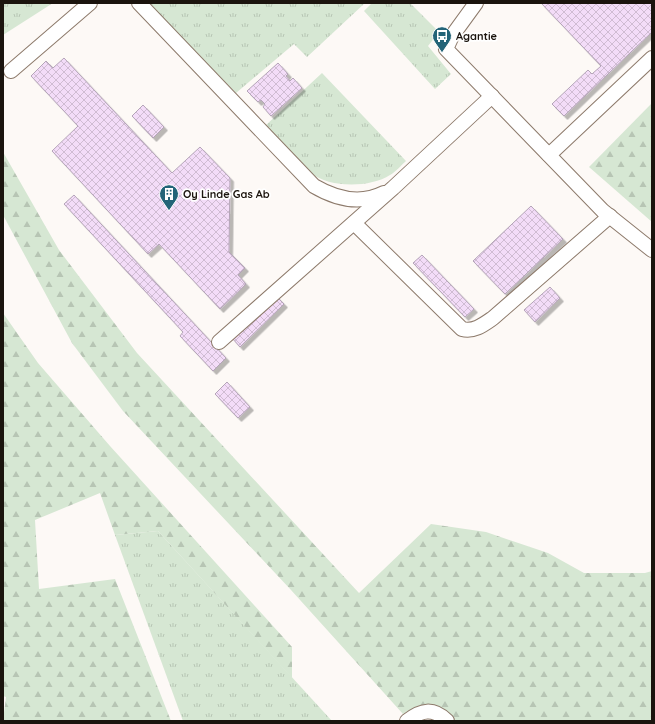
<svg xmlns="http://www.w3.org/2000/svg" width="655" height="724" viewBox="0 0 655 724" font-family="Quicksand,sans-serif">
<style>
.grass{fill:url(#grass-tufts)}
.forest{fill:url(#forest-firs)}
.building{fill:url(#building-cross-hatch);stroke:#b4a4b8;filter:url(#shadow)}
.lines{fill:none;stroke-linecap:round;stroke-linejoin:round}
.minor-casing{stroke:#8d7a6b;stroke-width:16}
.minor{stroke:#fff;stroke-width:14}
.labels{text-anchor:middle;stroke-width:3.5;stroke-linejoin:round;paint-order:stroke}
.poi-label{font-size:11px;font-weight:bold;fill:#1b140e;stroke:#fff;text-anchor:start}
</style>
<defs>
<pattern id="grass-tufts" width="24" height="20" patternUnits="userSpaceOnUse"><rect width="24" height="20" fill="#d6e7d3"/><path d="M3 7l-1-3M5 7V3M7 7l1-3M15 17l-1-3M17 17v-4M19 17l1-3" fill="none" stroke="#b7c5b4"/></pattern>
<pattern id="forest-firs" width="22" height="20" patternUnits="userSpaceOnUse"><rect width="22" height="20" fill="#d6e7d3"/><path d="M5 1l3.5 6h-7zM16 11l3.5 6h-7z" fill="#b7c5b4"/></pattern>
<pattern id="building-cross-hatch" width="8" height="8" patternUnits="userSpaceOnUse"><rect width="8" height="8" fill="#f3dcf8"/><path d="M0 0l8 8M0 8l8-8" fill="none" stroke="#d0bcd3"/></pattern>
<filter id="shadow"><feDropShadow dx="3.5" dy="3.5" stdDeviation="0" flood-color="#0004"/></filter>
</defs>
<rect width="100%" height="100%" fill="#fdf9f6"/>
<!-- grass -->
<g class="grass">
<path d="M 3,3 L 53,3 L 3,35 Z"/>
<path d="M 147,3 L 365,3 L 307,57 L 294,44 L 236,93 Z"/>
<path d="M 372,3 L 410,3 L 439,32 L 428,46 L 451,74 L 435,89 L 364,11 Z"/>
<path d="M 322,73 L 406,161 C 401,165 396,172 390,175 C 370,188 329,188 311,173 C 294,159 281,141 266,125 Z"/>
<path d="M 158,531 L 332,721 L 183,721 L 115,535 Z"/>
</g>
<!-- forest -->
<g class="forest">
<path d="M 652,103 L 652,222 L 589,167 Z"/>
<path d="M 3,152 L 59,250 L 137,353 L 359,593 L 431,524 L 486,532 L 548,553 L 584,573 L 645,573 L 652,571 L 652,721 L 453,721 C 436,700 426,700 403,714 L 291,590 L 123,411 L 72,343 L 3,215 Z"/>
<path d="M 3,313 L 38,363 L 110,446 L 292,647 L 292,678 L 158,531 L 115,535 L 100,493 L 35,520 L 39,589 L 115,579 L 171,721 L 3,721 L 6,697 L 3,696 Z"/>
</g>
<!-- building -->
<g class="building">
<path d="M 541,3 L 652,3 L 652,32 L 564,116 L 552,104 L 588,70 L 592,74 L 601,66 Z"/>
<path d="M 64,58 L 172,173 L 200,147 L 230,178 L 229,252 L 245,268 L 238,275 L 246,284 L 220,309 L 159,244 L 148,254 L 52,151 L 78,126 L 31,76 L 46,61 L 53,68 Z"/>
<path d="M 278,63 L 288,74 L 286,76 L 290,81 L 293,78 L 302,88 L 271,116 L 263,107 L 265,104 L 261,100 L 258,102 L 247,91 Z"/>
<path d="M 143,105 L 164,127 L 153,138 L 132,116 Z"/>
<path d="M 74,195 L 226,358 L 213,371 L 180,336 L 183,332 L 64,204 Z"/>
<path d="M 531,206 L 563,239 L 505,294 L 473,261 Z"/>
<path d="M 422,255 L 474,309 L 465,317 L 413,263 Z"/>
<path d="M 550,287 L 560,298 L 535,322 L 524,310 Z"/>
<path d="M 276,296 L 284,304 L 240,347 L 232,338 Z"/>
<path d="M 227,382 L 250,407 L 238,418 L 215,394 Z"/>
</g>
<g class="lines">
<defs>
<g id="minor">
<path d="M 139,3 L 314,186 C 336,199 360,205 384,193"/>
<path d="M 476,3 L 452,36 L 446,49 L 603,211 L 652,250"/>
<path d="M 11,71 L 90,3"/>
<path d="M 549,155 L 652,58"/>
<path d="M 354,223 L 462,329 C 474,332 483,325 493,318 L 610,216"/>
<path d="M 219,342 L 393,188 L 492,96"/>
<path d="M 407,721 C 421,710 433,707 447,721"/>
</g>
</defs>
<!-- minor casing -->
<use href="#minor" class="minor-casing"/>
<!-- minor -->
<use href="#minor" class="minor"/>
</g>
<!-- icons -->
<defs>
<symbol id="bus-pin" viewBox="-11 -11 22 30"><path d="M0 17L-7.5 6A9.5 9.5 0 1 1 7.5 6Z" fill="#236478" stroke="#fff"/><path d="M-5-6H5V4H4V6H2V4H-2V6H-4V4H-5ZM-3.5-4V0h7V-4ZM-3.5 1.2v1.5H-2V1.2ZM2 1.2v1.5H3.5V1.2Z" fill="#fff"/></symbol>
<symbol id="building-pin" viewBox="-11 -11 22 30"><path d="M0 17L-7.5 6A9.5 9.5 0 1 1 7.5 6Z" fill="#236478" stroke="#fff"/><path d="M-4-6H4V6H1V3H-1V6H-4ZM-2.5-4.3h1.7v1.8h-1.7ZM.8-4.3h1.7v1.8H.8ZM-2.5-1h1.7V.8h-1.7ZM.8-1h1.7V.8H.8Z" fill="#fff"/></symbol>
</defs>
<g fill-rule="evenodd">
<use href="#bus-pin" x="431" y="25" width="22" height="30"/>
<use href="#building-pin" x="158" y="183" width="22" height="30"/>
</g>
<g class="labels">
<!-- poi labels -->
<g class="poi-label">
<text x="456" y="40">Agantie</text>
<text x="183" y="198">Oy Linde Gas Ab</text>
</g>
</g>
<!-- border -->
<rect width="655" height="724" fill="none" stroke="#1b140e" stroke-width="8"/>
</svg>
